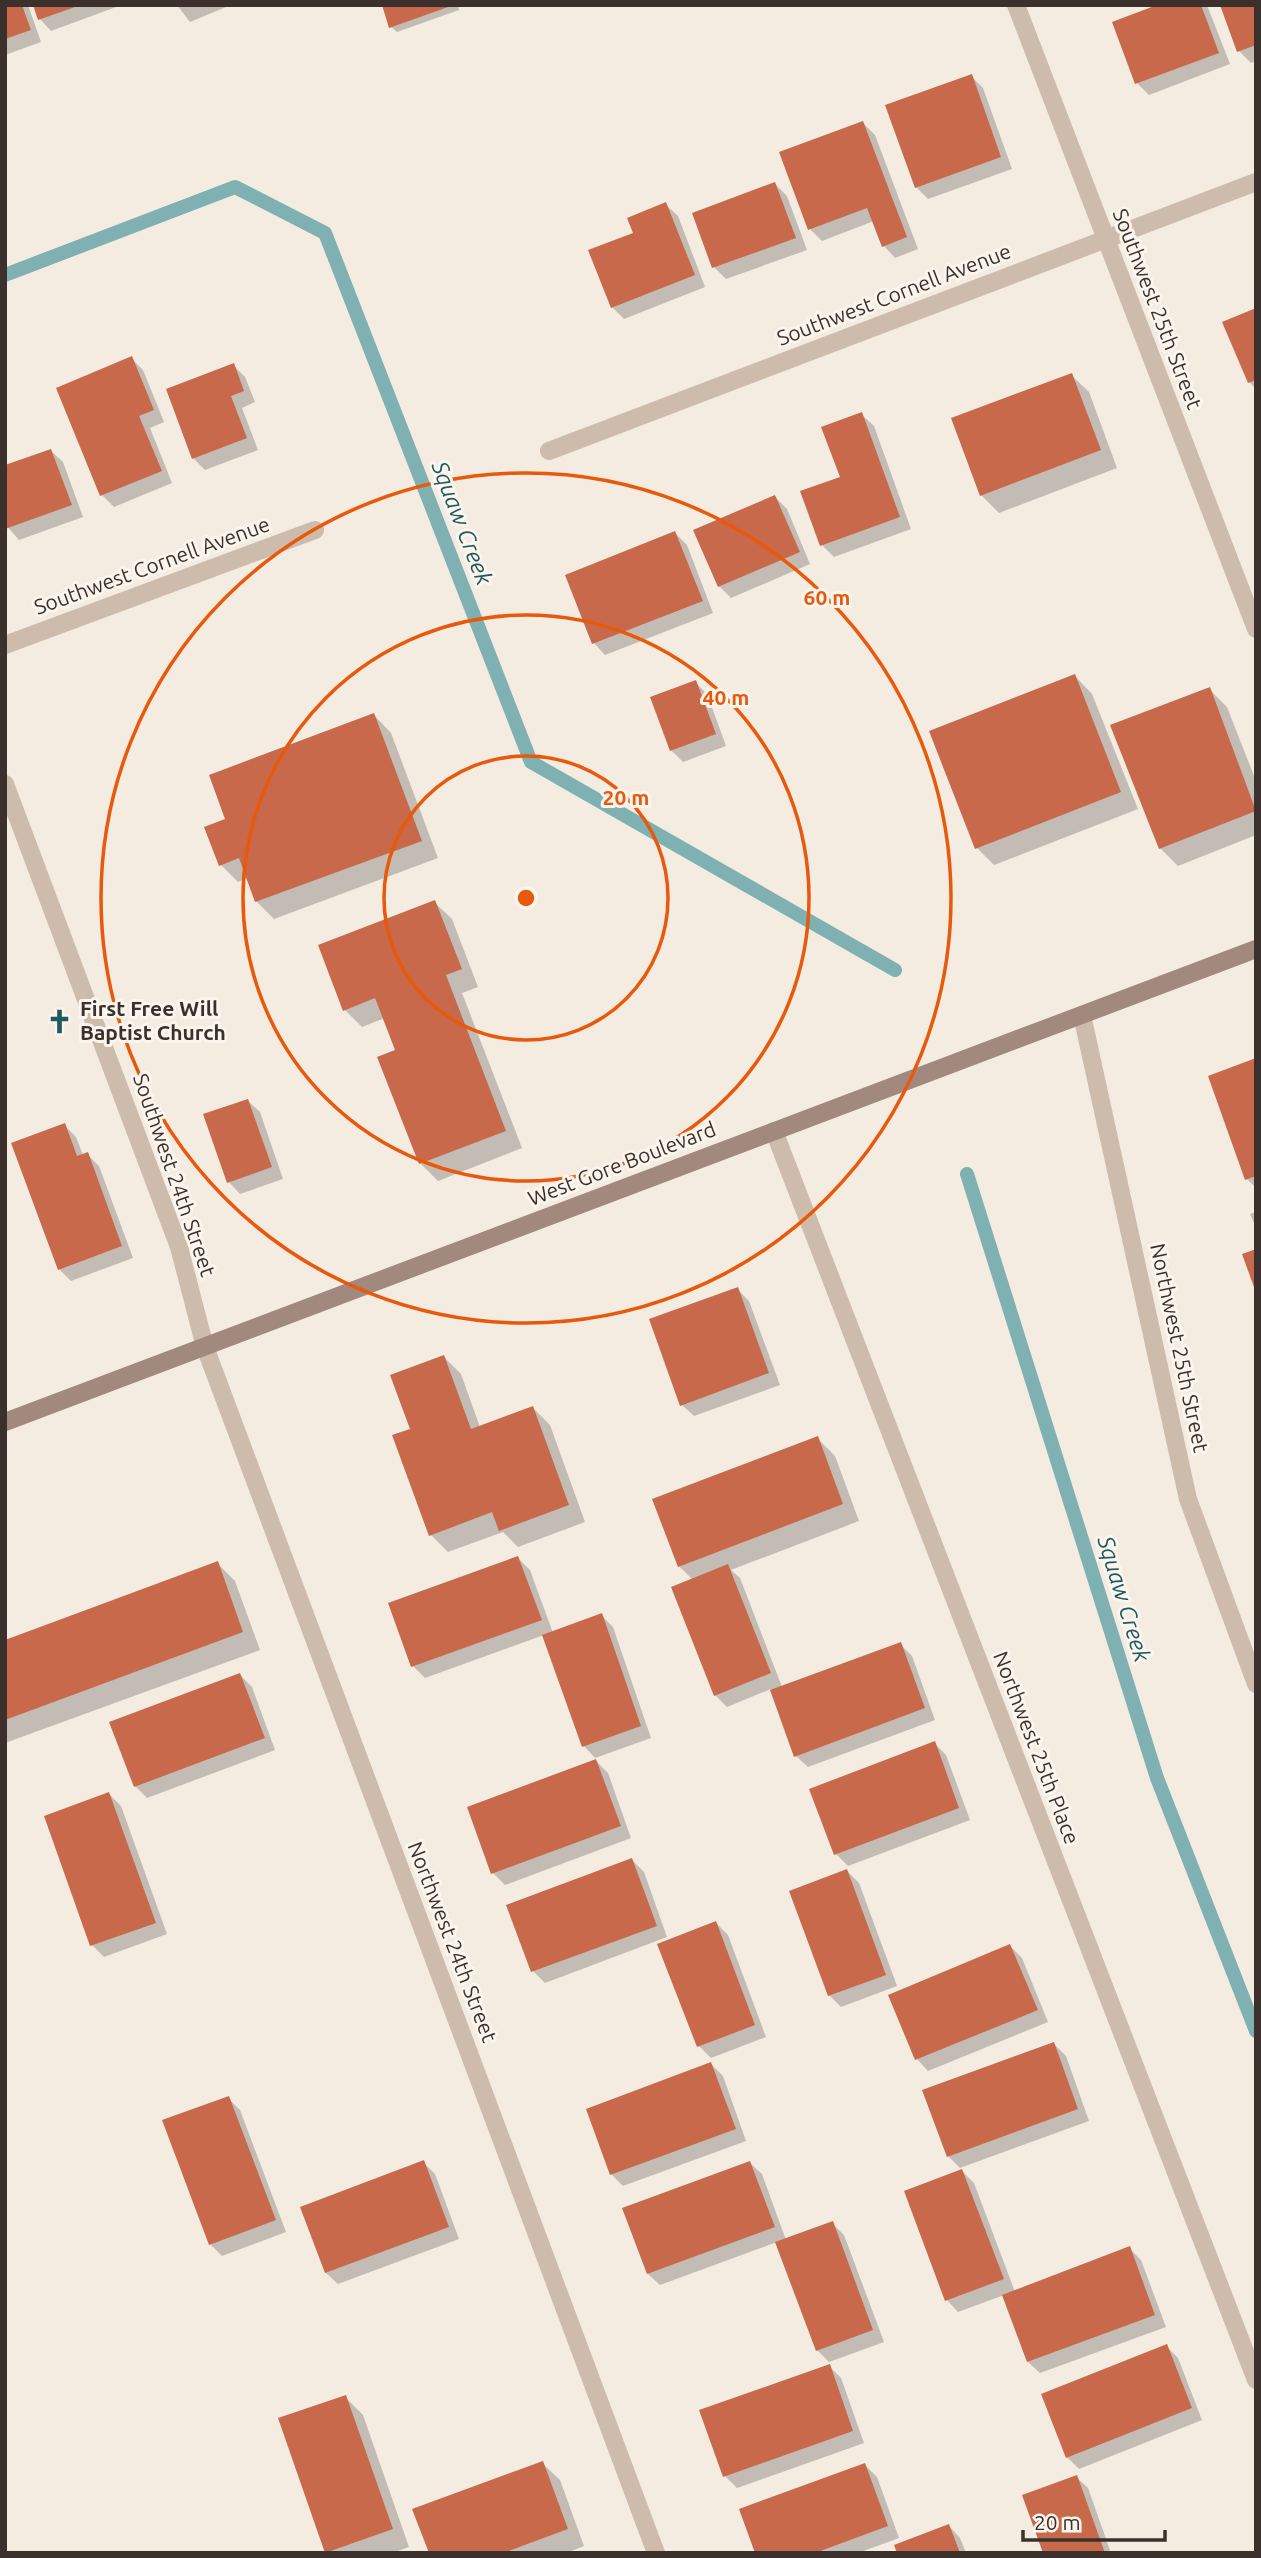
<svg xmlns="http://www.w3.org/2000/svg" width="1261" height="2558" viewBox="0 0 1261 2558" font-family="Ubuntu,sans-serif">
<style>
.shadow{fill:#0003}
.lines{fill:none;stroke-linecap:round;stroke-linejoin:round}
.stream{stroke:#7fb0b2;stroke-width:14}
.building{fill:#c8694b}
.street{stroke:#cdbbac;stroke-width:18}
.secondary{stroke:#a18a7d;stroke-width:18}
.ring{fill:none;stroke:#e8590c;stroke-width:3.5}
.labels{text-anchor:middle;stroke-width:6;stroke-linejoin:round;paint-order:stroke}
.street-label{font-size:21px;fill:#3b302b;stroke:#fbf5ee}
.poi-label{font-size:21px;font-weight:bold;fill:#3b302b;stroke:#fbf5ee;text-anchor:start}
.water-label{font-size:23px;font-style:italic;fill:#1f5a5e;stroke:#fbf5ee}
.centre{fill:#e8590c;stroke:#fbf5ee;stroke-width:3.5}
.ring-label{font-size:21px;text-anchor:middle;font-weight:bold;fill:#e8590c;stroke:#fbf5ee;stroke-width:6;stroke-linejoin:round;paint-order:stroke}
</style>
<rect width="100%" height="100%" fill="#f4ebe1"/>
<!-- shadow -->
<g class="shadow">
<path d="M 5,5 L 28,5 L 41,42 L 5,55 Z"/>
<path d="M 34,5 L 115,5 L 116,7 L 51,31 L 40,19 Z"/>
<path d="M 177,5 L 231,5 L 190,22 Z"/>
<path d="M 383,5 L 458,5 L 459,10 L 397,32 L 391,27 Z"/>
<path d="M 1162,5 L 1207,5 L 1230,64 L 1149,95 L 1137,83 Z"/>
<path d="M 1256,5 L 1256,61 L 1251,63 L 1239,51 Z"/>
<path d="M 971,76 L 983,88 L 1012,169 L 928,199 L 916,187 Z"/>
<path d="M 863,123 L 875,135 L 918,249 L 895,258 L 884,246 L 874,221 L 822,241 L 810,229 L 781,153 Z"/>
<path d="M 775,184 L 787,196 L 807,250 L 726,279 L 714,267 Z"/>
<path d="M 666,205 L 678,216 L 705,287 L 624,319 L 612,307 L 636,234 Z"/>
<path d="M 1256,310 L 1256,389 L 1249,382 Z"/>
<path d="M 131,358 L 143,370 L 164,422 L 150,428 L 172,483 L 114,507 L 102,495 Z"/>
<path d="M 233,365 L 245,377 L 255,402 L 242,408 L 258,450 L 205,470 L 193,458 Z"/>
<path d="M 1071,375 L 1089,392 L 1117,468 L 999,513 L 981,495 Z"/>
<path d="M 862,415 L 874,426 L 911,529 L 834,557 L 822,545 L 802,492 L 842,478 Z"/>
<path d="M 51,451 L 63,462 L 83,517 L 19,540 L 5,524 Z"/>
<path d="M 775,497 L 787,509 L 810,564 L 731,598 L 719,586 Z"/>
<path d="M 675,533 L 687,545 L 713,613 L 605,655 L 594,643 Z"/>
<path d="M 1075,676 L 1092,694 L 1138,809 L 994,865 L 977,848 Z"/>
<path d="M 695,682 L 707,694 L 726,746 L 683,762 L 671,750 Z"/>
<path d="M 1209,689 L 1227,707 L 1256,781 L 1256,835 L 1178,866 L 1160,848 Z"/>
<path d="M 374,715 L 391,733 L 438,858 L 274,919 L 256,901 L 248,878 L 238,882 L 221,865 L 228,820 Z"/>
<path d="M 434,902 L 452,919 L 478,987 L 462,993 L 522,1148 L 438,1181 L 420,1163 L 397,1051 L 385,1018 L 362,1027 L 345,1010 Z"/>
<path d="M 1256,1060 L 1256,1188 L 1247,1179 Z"/>
<path d="M 248,1101 L 260,1112 L 283,1179 L 240,1194 L 229,1182 Z"/>
<path d="M 64,1125 L 76,1137 L 83,1155 L 87,1154 L 99,1166 L 133,1258 L 71,1281 L 59,1269 Z"/>
<path d="M 1256,1212 L 1256,1228 L 1250,1214 Z"/>
<path d="M 737,1289 L 749,1301 L 780,1385 L 694,1416 L 682,1405 Z"/>
<path d="M 444,1357 L 461,1374 L 480,1427 L 533,1408 L 550,1425 L 585,1522 L 518,1547 L 503,1532 L 448,1552 L 431,1535 L 412,1430 Z"/>
<path d="M 817,1438 L 835,1456 L 859,1521 L 731,1570 L 740,1578 L 782,1687 L 900,1644 L 912,1656 L 935,1720 L 808,1767 L 796,1756 L 771,1689 L 727,1707 L 715,1695 L 693,1580 L 679,1566 Z"/>
<path d="M 518,1558 L 530,1570 L 553,1633 L 601,1615 L 613,1627 L 651,1738 L 595,1758 L 584,1746 L 544,1635 L 425,1678 L 413,1666 Z"/>
<path d="M 217,1563 L 235,1581 L 260,1650 L 5,1743 L 5,1642 Z"/>
<path d="M 240,1675 L 252,1687 L 275,1750 L 147,1798 L 135,1786 Z"/>
<path d="M 934,1743 L 946,1755 L 970,1820 L 848,1866 L 836,1854 Z"/>
<path d="M 596,1761 L 608,1773 L 631,1838 L 505,1885 L 493,1873 Z"/>
<path d="M 109,1794 L 121,1806 L 167,1934 L 104,1957 L 92,1945 Z"/>
<path d="M 632,1860 L 644,1872 L 667,1937 L 545,1983 L 533,1971 Z"/>
<path d="M 847,1871 L 859,1883 L 897,1986 L 841,2007 L 829,1995 Z"/>
<path d="M 716,1923 L 728,1935 L 766,2037 L 711,2058 L 699,2046 Z"/>
<path d="M 1010,1946 L 1022,1958 L 1048,2022 L 928,2071 L 917,2059 Z"/>
<path d="M 1054,2044 L 1066,2056 L 1089,2121 L 960,2168 L 948,2156 Z"/>
<path d="M 711,2064 L 723,2076 L 746,2141 L 623,2186 L 611,2174 Z"/>
<path d="M 228,2098 L 240,2110 L 286,2232 L 222,2256 L 210,2244 Z"/>
<path d="M 424,2163 L 435,2174 L 459,2239 L 338,2284 L 326,2273 Z"/>
<path d="M 750,2163 L 762,2174 L 786,2240 L 832,2223 L 844,2235 L 884,2342 L 829,2362 L 817,2350 L 777,2242 L 660,2285 L 648,2274 Z"/>
<path d="M 962,2171 L 974,2183 L 1015,2292 L 1129,2248 L 1141,2260 L 1166,2327 L 1040,2373 L 1028,2362 L 1004,2295 L 958,2312 L 947,2300 Z"/>
<path d="M 1166,2346 L 1178,2358 L 1202,2420 L 1079,2469 L 1067,2457 Z"/>
<path d="M 829,2366 L 841,2378 L 864,2443 L 737,2488 L 725,2476 L 701,2411 Z"/>
<path d="M 345,2397 L 363,2415 L 409,2547 L 392,2553 L 327,2552 Z"/>
<path d="M 542,2463 L 560,2480 L 584,2546 L 566,2553 L 431,2553 Z"/>
<path d="M 865,2465 L 877,2477 L 899,2538 L 858,2553 L 757,2553 Z"/>
<path d="M 1076,2477 L 1088,2488 L 1111,2553 L 1045,2553 Z"/>
<path d="M 949,2526 L 960,2538 L 966,2553 L 899,2553 Z"/>
</g>
<g class="lines">
<!-- stream -->
<g class="stream">
<path d="M 5,275 L 235,187 L 325,233 L 531,762 L 895,970"/>
<path d="M 967,1174 L 1157,1778 L 1256,2031"/>
</g>
</g>
<!-- building -->
<g class="building">
<path d="M 5,5 L 22,5 L 31,30 L 5,39 Z"/>
<path d="M 33,5 L 78,5 L 78,6 L 38,20 Z"/>
<path d="M 382,5 L 451,5 L 451,6 L 389,28 Z"/>
<path d="M 1157,5 L 1201,5 L 1219,53 L 1135,84 L 1112,22 Z"/>
<path d="M 1220,5 L 1256,5 L 1256,45 L 1237,52 Z"/>
<path d="M 972,74 L 1001,157 L 915,188 L 885,105 Z"/>
<path d="M 863,121 L 907,237 L 882,247 L 867,208 L 808,230 L 779,152 Z"/>
<path d="M 775,182 L 796,238 L 712,268 L 692,213 Z"/>
<path d="M 666,202 L 695,275 L 611,308 L 588,250 L 633,233 L 627,218 Z"/>
<path d="M 1256,308 L 1256,380 L 1248,383 L 1222,322 Z"/>
<path d="M 132,356 L 154,410 L 139,416 L 162,471 L 100,496 L 56,388 Z"/>
<path d="M 234,363 L 244,391 L 231,396 L 247,438 L 192,459 L 166,389 Z"/>
<path d="M 1072,373 L 1101,450 L 980,496 L 951,418 Z"/>
<path d="M 862,412 L 900,517 L 820,546 L 800,491 L 840,477 L 821,427 Z"/>
<path d="M 51,449 L 72,505 L 5,529 L 5,465 Z"/>
<path d="M 775,495 L 800,552 L 718,587 L 693,530 Z"/>
<path d="M 675,531 L 703,601 L 592,644 L 565,575 Z"/>
<path d="M 1075,674 L 1121,792 L 975,849 L 929,731 Z"/>
<path d="M 696,680 L 716,734 L 670,751 L 650,697 Z"/>
<path d="M 1210,687 L 1256,811 L 1159,849 L 1110,725 Z"/>
<path d="M 374,713 L 422,841 L 255,902 L 239,858 L 219,866 L 204,827 L 225,819 L 209,775 Z"/>
<path d="M 435,900 L 462,969 L 446,975 L 506,1131 L 419,1164 L 377,1057 L 395,1050 L 375,998 L 343,1011 L 318,945 Z"/>
<path d="M 1256,1058 L 1256,1176 L 1245,1180 L 1208,1076 Z"/>
<path d="M 248,1099 L 272,1167 L 227,1183 L 203,1114 Z"/>
<path d="M 65,1123 L 77,1156 L 88,1152 L 122,1246 L 58,1270 L 11,1143 Z"/>
<path d="M 1256,1249 L 1256,1290 L 1255,1290 L 1242,1254 Z"/>
<path d="M 738,1287 L 769,1373 L 680,1406 L 649,1319 Z"/>
<path d="M 444,1355 L 471,1429 L 533,1406 L 569,1505 L 499,1531 L 492,1512 L 429,1536 L 392,1435 L 410,1429 L 390,1375 Z"/>
<path d="M 818,1436 L 843,1504 L 678,1567 L 652,1499 Z"/>
<path d="M 518,1556 L 542,1620 L 411,1667 L 388,1603 Z"/>
<path d="M 218,1561 L 243,1632 L 5,1720 L 5,1640 Z"/>
<path d="M 728,1564 L 771,1673 L 714,1696 L 671,1587 Z"/>
<path d="M 602,1613 L 641,1726 L 582,1747 L 542,1635 Z"/>
<path d="M 901,1642 L 925,1708 L 794,1757 L 770,1690 Z"/>
<path d="M 240,1673 L 265,1738 L 134,1787 L 109,1722 Z"/>
<path d="M 935,1741 L 959,1808 L 834,1855 L 809,1789 Z"/>
<path d="M 596,1759 L 621,1826 L 491,1874 L 467,1807 Z"/>
<path d="M 109,1792 L 156,1923 L 90,1946 L 44,1816 Z"/>
<path d="M 632,1858 L 657,1926 L 531,1972 L 506,1905 Z"/>
<path d="M 847,1869 L 886,1975 L 828,1996 L 789,1891 Z"/>
<path d="M 716,1921 L 755,2025 L 697,2047 L 657,1944 Z"/>
<path d="M 1010,1944 L 1038,2010 L 915,2060 L 888,1995 Z"/>
<path d="M 1054,2042 L 1078,2109 L 947,2157 L 922,2090 Z"/>
<path d="M 711,2062 L 736,2129 L 610,2175 L 586,2109 Z"/>
<path d="M 229,2096 L 276,2220 L 209,2245 L 162,2120 Z"/>
<path d="M 424,2160 L 449,2227 L 325,2273 L 300,2207 Z"/>
<path d="M 750,2161 L 775,2227 L 647,2274 L 622,2208 Z"/>
<path d="M 962,2169 L 1004,2279 L 945,2301 L 904,2191 Z"/>
<path d="M 833,2221 L 873,2330 L 816,2351 L 775,2242 Z"/>
<path d="M 1130,2246 L 1155,2315 L 1027,2362 L 1002,2295 Z"/>
<path d="M 1167,2344 L 1192,2408 L 1066,2458 L 1041,2394 Z"/>
<path d="M 830,2364 L 853,2431 L 723,2477 L 699,2410 Z"/>
<path d="M 346,2395 L 393,2529 L 325,2553 L 278,2418 Z"/>
<path d="M 543,2461 L 568,2529 L 503,2553 L 429,2553 L 412,2509 Z"/>
<path d="M 865,2463 L 888,2526 L 815,2553 L 755,2553 L 739,2509 Z"/>
<path d="M 1077,2475 L 1105,2553 L 1043,2553 L 1022,2495 Z"/>
<path d="M 949,2524 L 960,2553 L 897,2553 L 894,2545 Z"/>
</g>
<g class="lines">
<!-- street -->
<g class="street">
<path d="M 1016,5 L 1256,629"/>
<path d="M 549,451 L 1256,182"/>
<path d="M 5,645 L 315,530"/>
<path d="M 5,784 L 179,1247 L 205,1347 L 656,2553"/>
<path d="M 1082,1015 L 1188,1499 L 1256,1684"/>
<path d="M 774,1131 L 1256,2380"/>
</g>
<!-- secondary -->
<path class="secondary" d="M 5,1422 L 1256,949"/>
</g>
<!-- distance rings -->
<g class="ring">
<circle cx="526" cy="898" r="142"/>
<circle cx="526" cy="898" r="283"/>
<circle cx="526" cy="898" r="425"/>
</g>
<!-- icons -->
<defs>
<symbol id="church-bare" viewBox="-9 -9 18 18"><path d="M-1.2-6h2.4v3.5h3.3v2.4h-3.3V6h-2.4V-.1h-3.3v-2.4h3.3Z" fill="#1f5a5e" stroke="#fbf5ee" stroke-width="2.5" paint-order="stroke"/></symbol>
</defs>
<g fill-rule="evenodd">
<use href="#church-bare" x="42" y="1004" width="35" height="35"/>
</g>
<g class="labels">
<!-- street labels -->
<g class="street-label">
<text transform="translate(894 295) rotate(-21)" y="7">Southwest Cornell Avenue</text>
<text transform="translate(1157 309) rotate(69)" y="7">Southwest 25th Street</text>
<text transform="translate(152 566) rotate(-20)" y="7">Southwest Cornell Avenue</text>
<text transform="translate(622 1164) rotate(-21)" y="7">West Gore Boulevard</text>
<text transform="translate(174 1175) rotate(71)" y="7">Southwest 24th Street</text>
<text transform="translate(1179 1348) rotate(78)" y="7">Northwest 25th Street</text>
<text transform="translate(1036 1748) rotate(69)" y="7">Northwest 25th Place</text>
<text transform="translate(452 1942) rotate(69)" y="7">Northwest 24th Street</text>
</g>
<!-- poi labels -->
<g class="poi-label">
<text x="80" y="1016">First Free Will<tspan x="80" dy="24">Baptist Church</tspan></text>
</g>
<!-- water labels -->
<g class="water-label">
<text transform="translate(462 523) rotate(69)" y="8">Squaw Creek</text>
<text transform="translate(1124 1599) rotate(73)" y="8">Squaw Creek</text>
</g>
</g>
<circle cx="526" cy="898" r="10" class="centre"/>
<g class="ring-label">
<text x="827" y="605">60 m</text>
<text x="726" y="705">40 m</text>
<text x="626" y="805">20 m</text>
</g>
<!-- border -->
<rect width="1261" height="2558" fill="none" stroke="#3b302b" stroke-width="14"/>
<!-- scale -->
<path d="M1023 2530v10h142v-10" fill="none" stroke="#3b302b" stroke-width="3.5"/>
<text x="1034" y="2530" font-size="21" fill="#3b302b" stroke="#fbf5ee" stroke-width="5" paint-order="stroke">20 m</text>
</svg>
